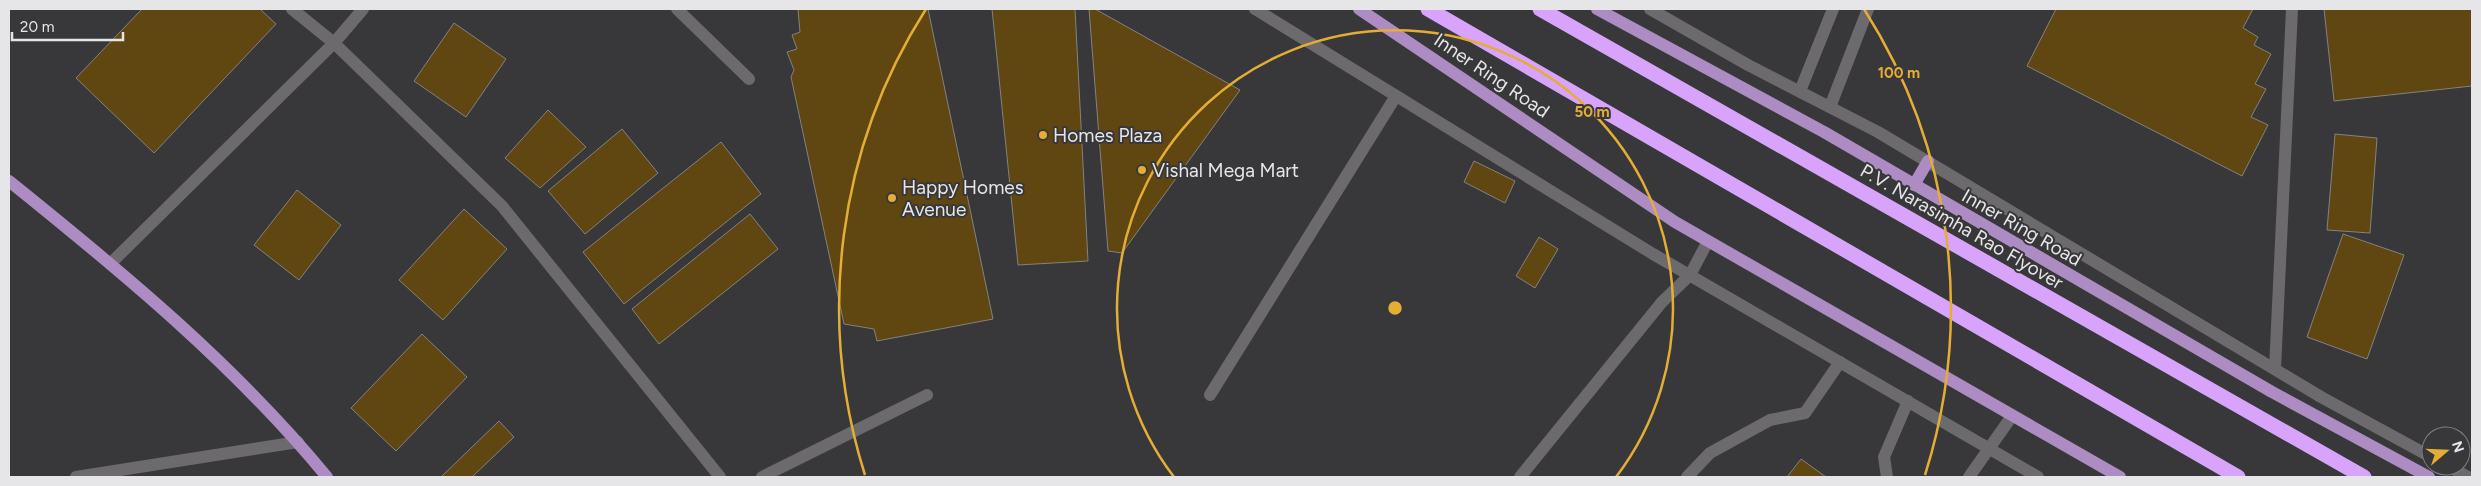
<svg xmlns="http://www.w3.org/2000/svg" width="2481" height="486" viewBox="0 0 2481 486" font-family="Figtree,sans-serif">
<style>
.building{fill:#604711;stroke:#84827f}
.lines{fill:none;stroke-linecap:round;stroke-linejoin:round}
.minor{stroke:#6c6a6d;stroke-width:12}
.major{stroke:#ac8cc2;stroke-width:12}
.highway{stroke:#d7a3fb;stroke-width:15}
.ring{fill:none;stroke:#e4ad35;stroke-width:2.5}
.poi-dot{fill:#e4ad35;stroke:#38373a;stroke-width:2}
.labels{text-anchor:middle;stroke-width:4;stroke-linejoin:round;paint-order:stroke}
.street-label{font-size:19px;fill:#e6e5e7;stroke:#38373a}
.poi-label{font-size:19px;fill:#e6e5e7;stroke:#38373a;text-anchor:start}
.centre{fill:#e4ad35;stroke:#38373a;stroke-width:2.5}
.ring-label{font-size:15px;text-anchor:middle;font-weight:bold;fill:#e4ad35;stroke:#38373a;stroke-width:4;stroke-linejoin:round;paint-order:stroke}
</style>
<rect width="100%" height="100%" fill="#38373a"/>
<!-- building -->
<g class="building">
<path d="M 142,9 L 260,9 L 276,24 L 154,153 L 76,78 Z"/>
<path d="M 800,9 L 928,9 L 993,319 L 877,341 L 874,329 L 844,324 L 791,77 L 794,70 L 787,52 L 797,49 L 792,35 L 800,32 L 798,10 Z"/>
<path d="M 992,9 L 1075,9 L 1088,261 L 1018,265 Z"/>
<path d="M 1089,9 L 1095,9 L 1240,90 L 1122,253 L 1108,251 Z"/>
<path d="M 2056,9 L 2253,9 L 2243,28 L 2258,37 L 2254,45 L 2271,54 L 2255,84 L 2266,89 L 2251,117 L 2268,125 L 2242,176 L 2027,66 Z"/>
<path d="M 2324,9 L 2472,9 L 2472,86 L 2334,101 Z"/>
<path d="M 454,23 L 506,59 L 466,117 L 414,81 Z"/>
<path d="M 548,110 L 586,147 L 540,188 L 505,158 Z"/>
<path d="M 622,129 L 658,173 L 585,234 L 548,191 Z"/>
<path d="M 2335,134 L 2377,138 L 2370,233 L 2327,230 Z"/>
<path d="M 721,142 L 761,194 L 624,304 L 583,252 Z"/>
<path d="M 1474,161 L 1515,181 L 1505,203 L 1464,182 Z"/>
<path d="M 297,190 L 341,225 L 299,280 L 254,245 Z"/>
<path d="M 464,209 L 507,249 L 443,320 L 399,280 Z"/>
<path d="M 750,214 L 778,249 L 659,344 L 632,309 Z"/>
<path d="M 2343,234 L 2404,255 L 2367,359 L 2307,337 Z"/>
<path d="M 1539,237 L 1558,249 L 1535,288 L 1516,276 Z"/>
<path d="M 422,334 L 467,377 L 396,451 L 351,408 Z"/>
<path d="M 499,421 L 514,437 L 472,477 L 441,477 Z"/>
<path d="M 1801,459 L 1826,477 L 1787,477 Z"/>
</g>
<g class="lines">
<!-- minor -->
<g class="minor">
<path d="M 292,9 L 334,43 L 502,206 L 720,477"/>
<path d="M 677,9 L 749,79"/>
<path d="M 1255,9 L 1653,254 L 2038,477"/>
<path d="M 1650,9 L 1748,65 L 1878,132 L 2321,397 L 2431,457"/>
<path d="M 1800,91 L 1833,9"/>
<path d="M 1830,107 L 1868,9"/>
<path d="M 111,263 L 334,43 L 363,9"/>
<path d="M 2275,369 L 2292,9"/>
<path d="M 1210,395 L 1396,96"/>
<path d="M 2448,466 L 2468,477"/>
<path d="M 76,477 L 298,442"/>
<path d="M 762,477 L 927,395"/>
<path d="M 1520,477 L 1662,302 L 1690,275 L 1708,241"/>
<path d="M 1687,477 L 1710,453 L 1770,420 L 1805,413 L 1840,362"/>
<path d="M 1887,477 L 1884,457 L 1908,401"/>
<path d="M 1969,477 L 2012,416"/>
</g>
<!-- major -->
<g class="major">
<path d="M 1359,9 L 1675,222 L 2120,477"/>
<path d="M 1597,9 L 1824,132 L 2272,392 L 2429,477"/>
<path d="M 9,181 C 121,271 235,365 327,477"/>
<path d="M 1914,185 L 1928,161"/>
</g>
<!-- highway -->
<g class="highway">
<path d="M 1428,9 L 2238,477"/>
<path d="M 1540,9 L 2364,477"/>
</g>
</g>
<!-- distance rings -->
<g class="ring">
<path d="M1174 477A278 278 0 1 1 1616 477"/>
<path d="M865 475A556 556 0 0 1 926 9M1864 9A556 556 0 0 1 1925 475"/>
</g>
<!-- markers -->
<g class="poi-dot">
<circle cx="1043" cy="135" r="5"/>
<circle cx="1142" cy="170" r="5"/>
<circle cx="892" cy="198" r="5"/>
</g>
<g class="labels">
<!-- street labels -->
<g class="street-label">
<text transform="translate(1492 75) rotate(34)" y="7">Inner Ring Road</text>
<text transform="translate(1962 226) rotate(30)" y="7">P.V. Narasimha Rao Flyover</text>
<text transform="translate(2022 227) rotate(30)" y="7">Inner Ring Road</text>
</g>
<!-- poi labels -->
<g class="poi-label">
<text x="1053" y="142">Homes Plaza</text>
<text x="1152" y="177">Vishal Mega Mart</text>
<text x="902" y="194">Happy Homes<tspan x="902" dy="22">Avenue</tspan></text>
</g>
</g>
<circle cx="1395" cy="308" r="8" class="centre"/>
<g class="ring-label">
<text x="1899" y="78">100 m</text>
<text x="1592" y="117">50 m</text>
</g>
<!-- border -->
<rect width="2481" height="486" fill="none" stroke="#e6e5e7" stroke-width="20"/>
<!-- north arrow -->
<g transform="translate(2446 451) rotate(71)"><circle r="24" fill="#38373a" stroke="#7e7d7f"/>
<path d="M0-4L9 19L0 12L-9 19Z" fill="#e4ad35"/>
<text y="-8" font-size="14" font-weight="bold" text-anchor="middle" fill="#e6e5e7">N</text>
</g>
<!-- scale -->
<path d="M12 32v8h111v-8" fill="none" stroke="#e6e5e7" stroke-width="2.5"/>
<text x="20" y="32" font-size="15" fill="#e6e5e7" stroke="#38373a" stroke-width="4" paint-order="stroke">20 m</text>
</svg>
